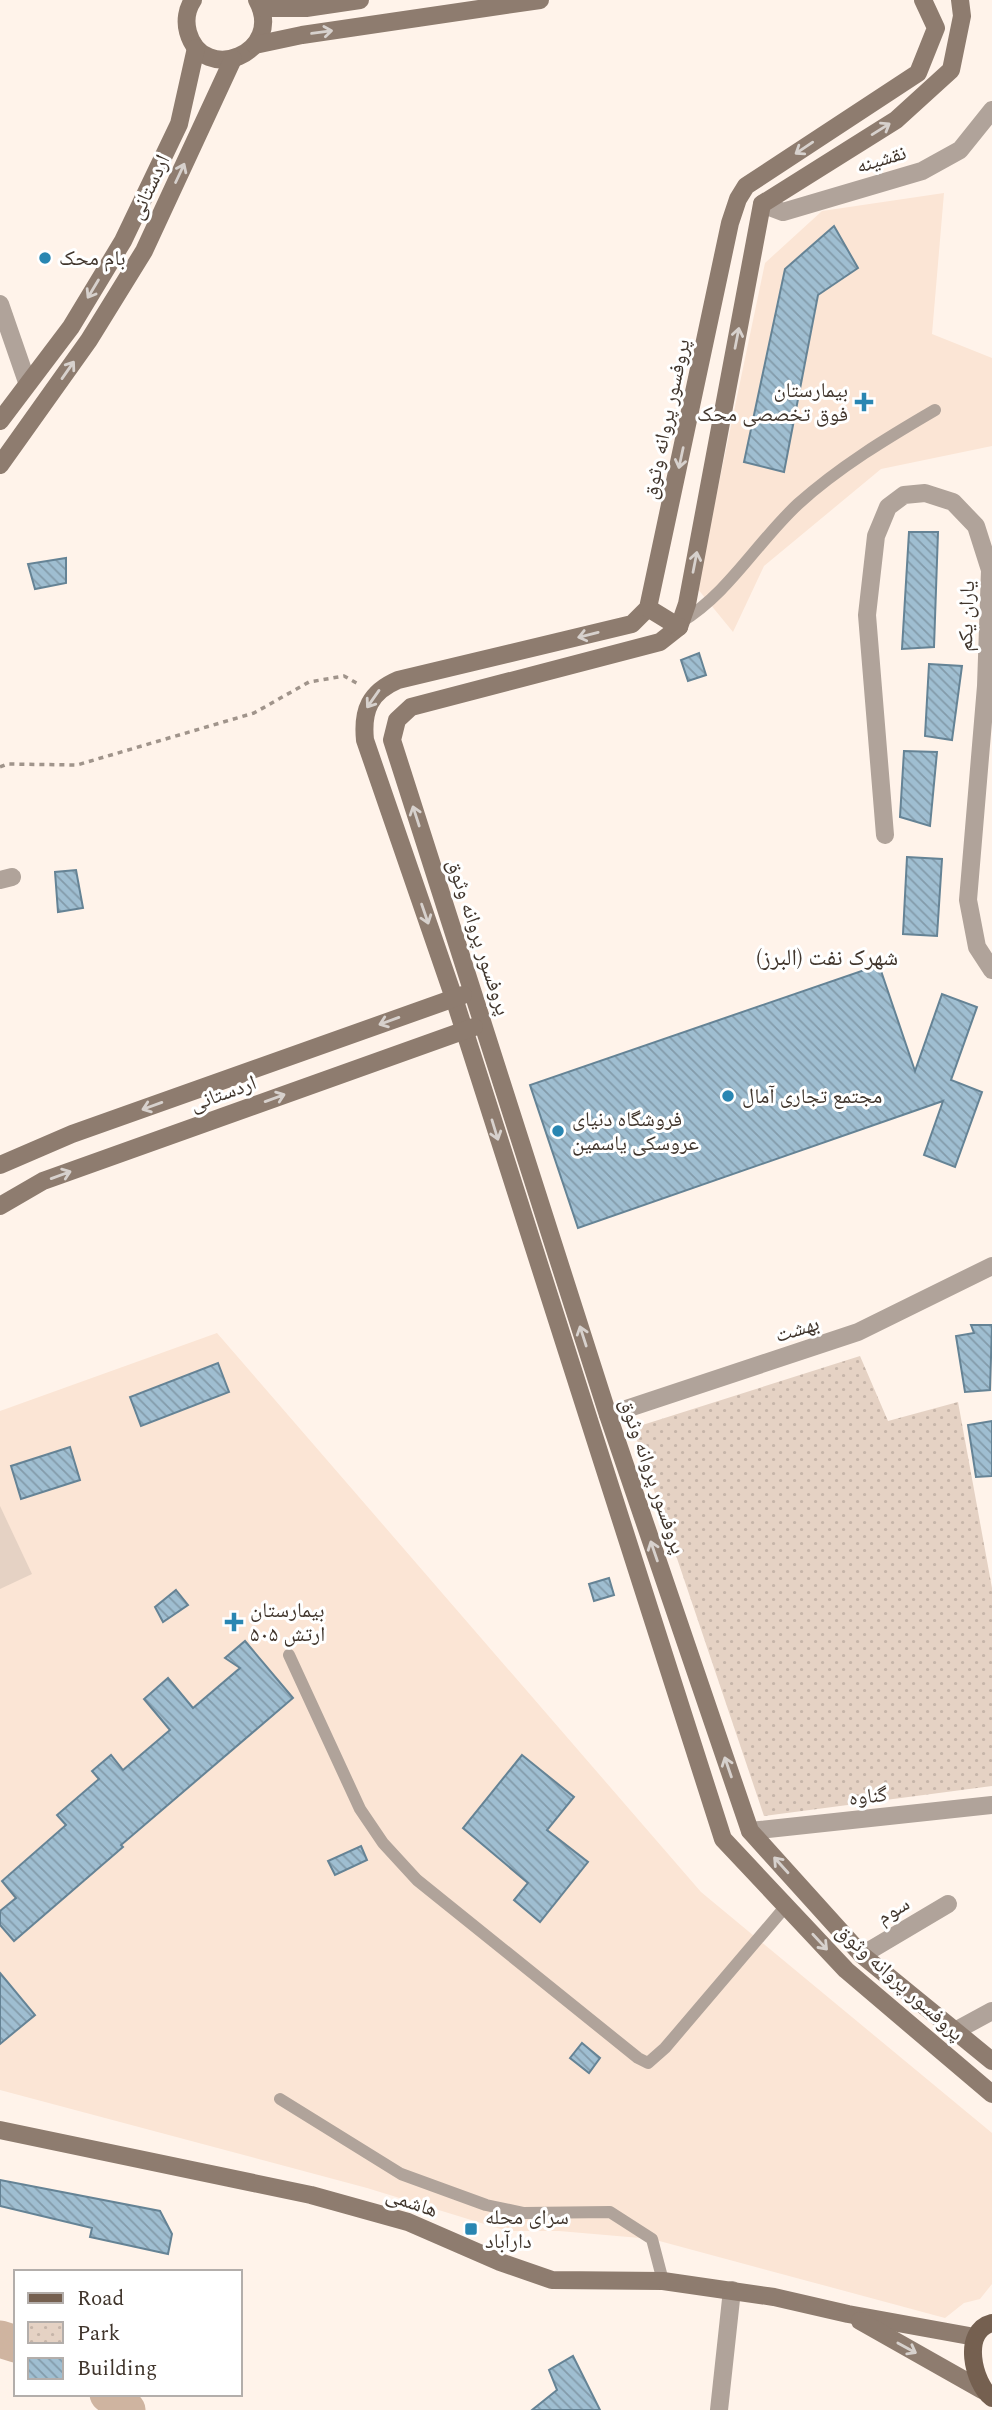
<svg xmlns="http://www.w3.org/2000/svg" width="992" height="2410" viewBox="0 0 992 2410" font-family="Spectral,'Noto Naskh Arabic',serif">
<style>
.built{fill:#fbe5d5}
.park{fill:url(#park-dots)}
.pitch{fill:#e5d2c4}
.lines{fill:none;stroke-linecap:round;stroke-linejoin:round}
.river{stroke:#cfb4a0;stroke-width:37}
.building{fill:url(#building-back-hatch);stroke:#658395;stroke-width:2}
.path{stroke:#a0948b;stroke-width:3.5;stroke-dasharray:5 5;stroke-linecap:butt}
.service{stroke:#b0a39a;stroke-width:12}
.minor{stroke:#b0a39a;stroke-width:18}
.secondary{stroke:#8e7c6f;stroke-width:18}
.primary{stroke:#756050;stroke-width:18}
.oneway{stroke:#d7d1cd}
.poi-dot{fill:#2986b2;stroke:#fff;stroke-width:2.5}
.labels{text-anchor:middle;stroke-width:6;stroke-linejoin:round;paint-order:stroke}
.street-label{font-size:21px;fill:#40352c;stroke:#fff}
.poi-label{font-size:21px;fill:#40352c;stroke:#fff;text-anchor:start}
.neighbourhood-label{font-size:23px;fill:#40352c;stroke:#fff}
</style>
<defs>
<pattern id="park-dots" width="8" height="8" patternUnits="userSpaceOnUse" patternTransform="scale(1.75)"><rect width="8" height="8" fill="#e5d2c4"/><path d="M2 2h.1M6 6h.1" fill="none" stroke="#c6b5a9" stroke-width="1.8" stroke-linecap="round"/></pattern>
<pattern id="building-back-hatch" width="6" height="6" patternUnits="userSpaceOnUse" patternTransform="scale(1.75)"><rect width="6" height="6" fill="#9fbed1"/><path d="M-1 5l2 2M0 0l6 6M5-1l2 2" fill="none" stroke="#839baa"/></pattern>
</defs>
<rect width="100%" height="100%" fill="#fff3ea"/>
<!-- built -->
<g class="built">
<path d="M 944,193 L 932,334 L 992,358 L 992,446 L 881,469 L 764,566 L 733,632 L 697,588 L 765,263 L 822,211 Z"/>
<path d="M 217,1333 L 701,1892 L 992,2133 L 992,2284 L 980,2299 L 964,2303 L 945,2318 L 652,2239 L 559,2231 L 507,2231 L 367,2188 L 0,2090 L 0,1411 Z"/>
</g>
<!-- park -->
<path class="park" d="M 860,1356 L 888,1421 L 958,1402 L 992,1588 L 992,1786 L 764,1816 L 633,1428 Z"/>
<!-- pitch -->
<path class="pitch" d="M 0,1506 L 32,1574 L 0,1589 Z"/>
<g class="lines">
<!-- river -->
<g class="river">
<path d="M 0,2339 L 16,2344"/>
<path d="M 108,2394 L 127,2410"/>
</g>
</g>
<!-- building -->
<g class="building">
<path d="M 834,226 L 858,268 L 818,295 L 784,472 L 744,462 L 785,269 Z"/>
<path d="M 909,532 L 938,532 L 934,647 L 902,649 Z"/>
<path d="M 66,558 L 66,583 L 35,589 L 28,564 Z"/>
<path d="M 699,653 L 706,675 L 688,681 L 681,660 Z"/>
<path d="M 929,664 L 962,666 L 952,740 L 925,736 Z"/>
<path d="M 904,751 L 937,752 L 930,826 L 900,817 Z"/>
<path d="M 907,857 L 942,859 L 937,936 L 903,934 Z"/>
<path d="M 76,870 L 83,908 L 58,912 L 55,872 Z"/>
<path d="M 879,965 L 915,1071 L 942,994 L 977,1007 L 951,1080 L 982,1092 L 955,1167 L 924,1155 L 943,1101 L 578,1228 L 530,1085 Z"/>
<path d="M 971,1325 L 992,1325 L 990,1390 L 965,1392 L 956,1336 L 974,1333 Z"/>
<path d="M 218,1363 L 229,1392 L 141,1426 L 130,1397 Z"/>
<path d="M 992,1421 L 992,1476 L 976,1477 L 968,1425 Z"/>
<path d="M 70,1447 L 80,1480 L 21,1499 L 11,1466 Z"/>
<path d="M 609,1578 L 614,1595 L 594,1601 L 589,1584 Z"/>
<path d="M 176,1590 L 188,1605 L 163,1622 L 155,1607 Z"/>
<path d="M 245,1641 L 293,1698 L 121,1845 L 123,1847 L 14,1941 L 0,1925 L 0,1911 L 16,1898 L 2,1881 L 66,1825 L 57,1815 L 99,1779 L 92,1771 L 111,1755 L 123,1770 L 170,1730 L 144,1699 L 168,1678 L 193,1708 L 240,1668 L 225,1658 Z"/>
<path d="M 522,1755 L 574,1797 L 547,1830 L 588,1862 L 540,1922 L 514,1900 L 528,1883 L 463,1828 Z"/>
<path d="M 361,1846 L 367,1860 L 335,1875 L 328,1861 Z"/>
<path d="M 0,1973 L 35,2015 L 0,2044 Z"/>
<path d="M 582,2043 L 600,2058 L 589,2073 L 570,2058 Z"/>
<path d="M 0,2180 L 160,2211 L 172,2234 L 168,2254 L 90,2237 L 92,2228 L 0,2206 Z"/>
<path d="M 573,2356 L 600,2410 L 532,2410 L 557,2390 L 549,2370 Z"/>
</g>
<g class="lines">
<!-- path -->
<path class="path" d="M 0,767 L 7,764 L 77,765 L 254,713 L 309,682 L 344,676 L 360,685"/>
<!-- service -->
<g class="service">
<path d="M 681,622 C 729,593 757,542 798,504 C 839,467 887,438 935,410"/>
<path d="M 289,1655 L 360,1809 L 383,1843 L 417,1880 L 638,2058 L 648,2063 L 665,2048 L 786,1906"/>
<path d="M 280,2099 L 401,2174 L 486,2205 L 524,2213 L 610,2212 L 652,2239 L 663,2281"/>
</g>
<!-- minor -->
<g class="minor">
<path d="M 762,204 L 783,212 L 922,171 L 960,150 L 992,110"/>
<path d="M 0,304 L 27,382"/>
<path d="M 885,835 L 867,615 L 876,536 L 888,507 L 904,495 L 925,493 L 953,502 L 976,526 L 990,570 L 986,686 L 968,900 L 977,947 L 992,970"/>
<path d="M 0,880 L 12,877"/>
<path d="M 608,1415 L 858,1332 L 992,1266"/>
<path d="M 750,1831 L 992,1805"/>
<path d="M 862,1955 L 948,1904"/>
<path d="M 957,2030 L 992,2011"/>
<path d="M 719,2410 L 732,2290"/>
</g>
<!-- secondary -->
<g class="secondary">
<path d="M 193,0 C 187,9 185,21 188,32 C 203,86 286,53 257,0"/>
<path d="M 923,0 L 936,28 L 918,73 L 746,186 L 738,199 L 730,223 L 648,608 L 632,624 L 398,680 C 370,692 362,710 365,740 L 454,998 L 723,1839 L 846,1970 L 992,2094"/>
<path d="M 960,0 L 962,16 L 951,70 L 896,120 L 762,204 L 687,604 L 679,627 L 660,642 L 411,707 L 397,720 L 392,740 L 608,1415 L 750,1831 L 862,1955 L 992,2061"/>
<path d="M 261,8 L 306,8 L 360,0"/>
<path d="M 255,45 L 302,35 L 540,0"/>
<path d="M 0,421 L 71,327 L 123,241 L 179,124 L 196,48"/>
<path d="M 0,465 L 89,340 L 144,251 L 233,59"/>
<path d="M 648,608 L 679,627"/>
<path d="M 0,1165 L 72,1134 L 463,995"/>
<path d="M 0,1206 L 43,1181 L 474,1027"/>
<path d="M 0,2130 L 311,2195 L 408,2222 L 500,2262 L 552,2280 L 663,2281 L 774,2297 L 848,2314 L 975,2337"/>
<path d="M 860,2321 L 982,2390"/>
</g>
<!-- primary -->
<path class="primary" d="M 992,2323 C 961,2331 973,2383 992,2398"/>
</g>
<!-- one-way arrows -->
<defs><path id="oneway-shaft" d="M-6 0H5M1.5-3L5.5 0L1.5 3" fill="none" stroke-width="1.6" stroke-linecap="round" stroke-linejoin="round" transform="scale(1.75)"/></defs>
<g class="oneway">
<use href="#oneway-shaft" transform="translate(322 32) rotate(-8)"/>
<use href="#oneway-shaft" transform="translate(881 129) rotate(-32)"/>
<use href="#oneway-shaft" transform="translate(804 148) rotate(146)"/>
<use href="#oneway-shaft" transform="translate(180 173) rotate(-65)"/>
<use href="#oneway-shaft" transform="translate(93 289) rotate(121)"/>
<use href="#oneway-shaft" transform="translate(737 338) rotate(-79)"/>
<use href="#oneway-shaft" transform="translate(68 370) rotate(-55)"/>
<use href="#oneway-shaft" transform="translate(681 458) rotate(102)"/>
<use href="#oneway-shaft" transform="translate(695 562) rotate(-79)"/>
<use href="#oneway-shaft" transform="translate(588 635) rotate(166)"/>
<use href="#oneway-shaft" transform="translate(373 699) rotate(125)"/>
<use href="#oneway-shaft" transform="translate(416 816) rotate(-108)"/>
<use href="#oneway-shaft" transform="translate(425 914) rotate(71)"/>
<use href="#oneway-shaft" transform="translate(389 1021) rotate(160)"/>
<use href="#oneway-shaft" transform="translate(275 1098) rotate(-20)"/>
<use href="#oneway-shaft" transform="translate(152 1106) rotate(160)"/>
<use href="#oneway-shaft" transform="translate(495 1130) rotate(73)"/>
<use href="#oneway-shaft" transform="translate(61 1175) rotate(-20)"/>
<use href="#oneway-shaft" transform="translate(583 1336) rotate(-108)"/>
<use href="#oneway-shaft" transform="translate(654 1551) rotate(-109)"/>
<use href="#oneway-shaft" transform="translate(728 1767) rotate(-109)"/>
<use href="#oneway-shaft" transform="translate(781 1865) rotate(-132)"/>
<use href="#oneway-shaft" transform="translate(820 1942) rotate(47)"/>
<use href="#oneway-shaft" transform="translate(907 2348) rotate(29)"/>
</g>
<!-- markers -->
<g class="poi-dot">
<circle cx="45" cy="258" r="7"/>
<path d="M860.5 391.5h7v7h7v7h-7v7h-7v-7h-7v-7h7z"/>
<circle cx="728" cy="1096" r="7"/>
<circle cx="558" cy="1131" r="7"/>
<path d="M230.5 1611.5h7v7h7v7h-7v7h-7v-7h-7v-7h7z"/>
<rect x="464" y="2222" width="14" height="14" rx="3.5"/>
</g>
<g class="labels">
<!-- street labels -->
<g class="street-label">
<text transform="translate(881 159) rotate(-17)" y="7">نقشینه</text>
<text transform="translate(149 187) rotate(-65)" y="7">اردستانی</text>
<text transform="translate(666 419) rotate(-78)" y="7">پروفسور پروانه وثوق</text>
<text transform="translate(966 616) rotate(-88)" y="7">یاران یکم</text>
<text transform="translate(479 937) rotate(72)" y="7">پروفسور پروانه وثوق</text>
<text transform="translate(223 1093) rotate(-20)" y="7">اردستانی</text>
<text transform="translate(797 1329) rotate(-18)" y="7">بهشت</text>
<text transform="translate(653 1476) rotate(71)" y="7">پروفسور پروانه وثوق</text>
<text transform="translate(868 1796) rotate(-6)" y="7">گناوه</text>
<text transform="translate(893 1910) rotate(-31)" y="7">سوم</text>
<text transform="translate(900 1982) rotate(42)" y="7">پروفسور پروانه وثوق</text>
<text transform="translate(412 2202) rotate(19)" y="7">هاشمی</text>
</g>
<!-- poi labels -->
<g class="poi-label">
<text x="59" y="265">بام محک</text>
<text x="848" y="397" text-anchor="end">بیمارستان<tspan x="848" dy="24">فوق تخصصی محک</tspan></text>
<text x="742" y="1103">مجتمع تجاری آمال</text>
<text x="572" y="1126">فروشگاه دنیای<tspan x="572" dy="24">عروسکی یاسمین</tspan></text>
<text x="250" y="1617">بیمارستان<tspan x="250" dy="24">۵۰۵ ارتش</tspan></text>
<text x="485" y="2224">سرای محله<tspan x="485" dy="24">دارآباد</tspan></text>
</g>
<!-- neighbourhood labels -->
<g class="neighbourhood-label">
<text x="827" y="965">شهرک نفت (البرز)</text>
</g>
</g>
<!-- legend -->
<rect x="14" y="2270" width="228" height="126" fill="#ffffff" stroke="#b3aeab" stroke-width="2"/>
<rect x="28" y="2293" width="35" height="10" fill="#756050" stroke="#b3aeab" stroke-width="2"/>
<text x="77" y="2305" font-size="21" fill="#40352c">Road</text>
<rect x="28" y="2322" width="35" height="21" fill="url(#park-dots)" stroke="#b3aeab" stroke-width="2"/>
<text x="77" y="2340" font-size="21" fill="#40352c">Park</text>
<rect x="28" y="2358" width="35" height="21" fill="url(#building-back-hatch)" stroke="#b3aeab" stroke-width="2"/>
<text x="77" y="2375" font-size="21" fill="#40352c">Building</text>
</svg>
